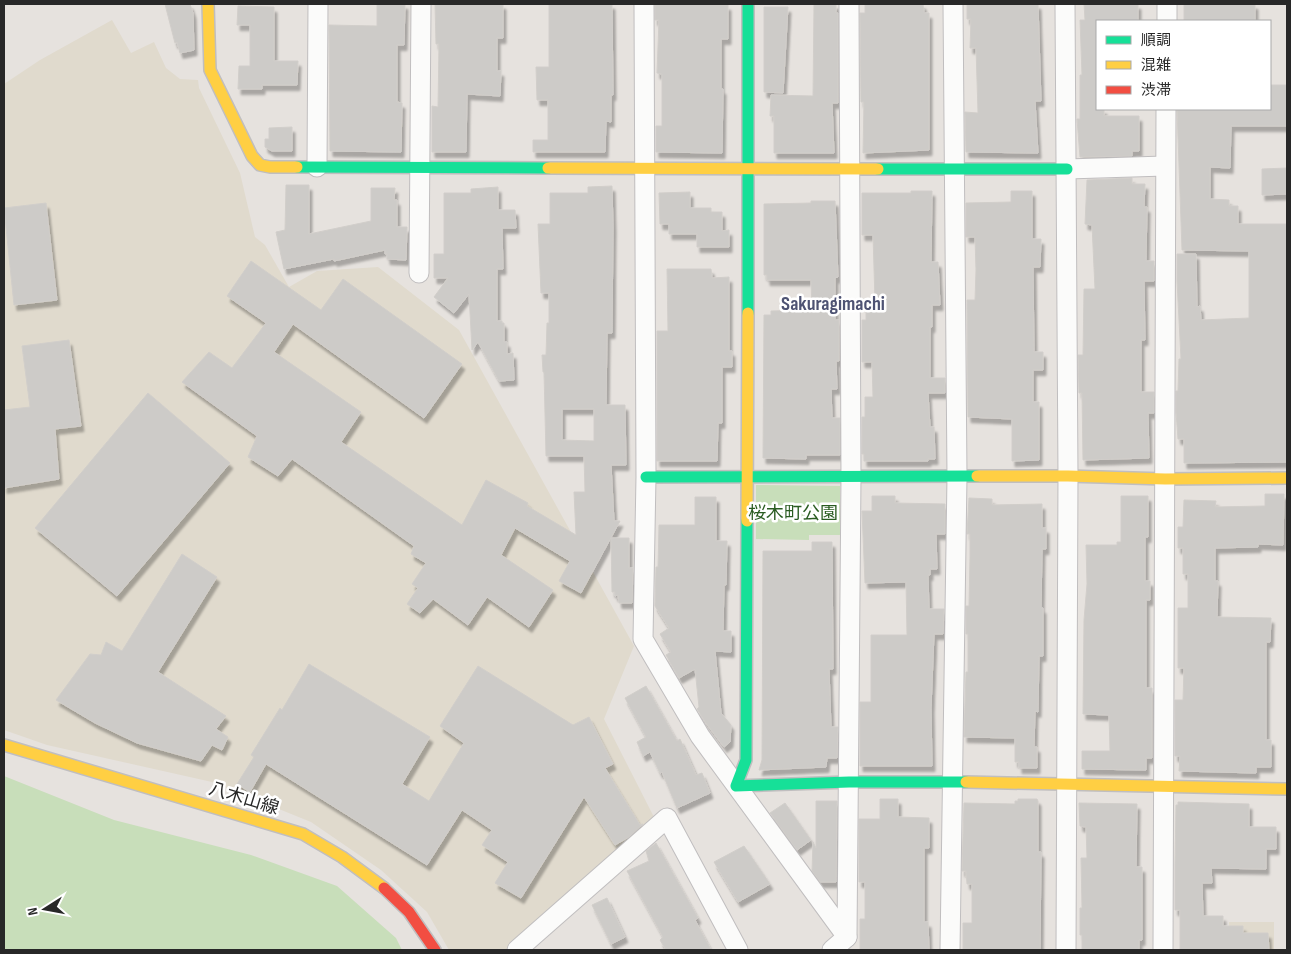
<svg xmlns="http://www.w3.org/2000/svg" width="1291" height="954" viewBox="0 0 1291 954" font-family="'Sofia Sans Condensed','Noto Sans JP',sans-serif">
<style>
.education{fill:#e0dacd}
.green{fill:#c8deba}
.building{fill:#cdcbc8;stroke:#d1ceca;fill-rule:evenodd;filter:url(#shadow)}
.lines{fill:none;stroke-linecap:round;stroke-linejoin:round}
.street-casing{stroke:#c0bebf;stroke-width:21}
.fast-casing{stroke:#c0bebf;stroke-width:14}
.slow-casing{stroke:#c0bebf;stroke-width:14}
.jam-casing{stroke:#c0bebf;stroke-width:14}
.street{stroke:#fbfbfa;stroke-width:19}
.fast{stroke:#16e098;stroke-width:11}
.slow{stroke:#ffcf43;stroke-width:11}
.jam{stroke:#f24e42;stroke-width:11}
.labels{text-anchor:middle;stroke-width:5;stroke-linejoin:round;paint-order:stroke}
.park-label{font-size:18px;fill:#2a5c21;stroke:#fff}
.street-label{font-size:18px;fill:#282828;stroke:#fff}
.quarter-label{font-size:20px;font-weight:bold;fill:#4e5373;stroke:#fff}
</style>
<defs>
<filter id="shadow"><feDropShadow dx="3" dy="5.5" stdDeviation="1" flood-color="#0004"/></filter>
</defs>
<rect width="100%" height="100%" fill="#e6e2de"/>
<!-- education -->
<g class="education">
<path d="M 112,20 L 131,53 L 154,42 L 166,68 L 180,79 L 198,80 L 199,88 L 240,173 L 255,237 L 265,245 L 289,287 L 317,271 L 378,267 L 459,330 L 634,646 L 604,719 L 657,823 L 508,950 L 449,950 L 427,912 L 381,870 L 311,822 L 212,782 L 47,745 L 4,730 L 4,84 L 40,60 Z"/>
<path d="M 1229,922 L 1274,922 L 1274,950 L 1230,950 Z"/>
</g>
<!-- green -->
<g class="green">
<path d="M 756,485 L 840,486 L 840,535 L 809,535 L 809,540 L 756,539 Z"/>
<path d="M 4,776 L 114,820 L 251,855 L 337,886 L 396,938 L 402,950 L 4,950 Z"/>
</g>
<!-- building -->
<g class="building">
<path d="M 165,4 L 190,4 L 193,13 L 194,50 L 180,53 L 177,42 L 175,43 Z"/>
<path d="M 377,4 L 405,4 L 404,45 L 397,45 L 397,102 L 402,103 L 401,152 L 330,151 L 329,25 L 377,26 Z"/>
<path d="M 435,4 L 503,4 L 503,38 L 497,38 L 497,71 L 501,71 L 500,96 L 467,94 L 466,152 L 432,152 L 432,106 L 438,107 L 439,44 L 436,44 Z"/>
<path d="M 549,4 L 612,4 L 613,95 L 611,95 L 611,122 L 606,121 L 605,152 L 533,152 L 533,140 L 548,140 L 548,100 L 537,100 L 536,67 L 549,67 Z"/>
<path d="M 655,4 L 728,5 L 728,39 L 721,39 L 721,89 L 723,89 L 722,153 L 656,152 L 656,126 L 662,126 L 662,74 L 657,73 L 659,20 L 655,20 Z"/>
<path d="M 814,4 L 836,4 L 836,13 L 838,13 L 838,103 L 832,103 L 834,153 L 774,153 L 774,116 L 770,116 L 771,95 L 813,96 Z"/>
<path d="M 865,4 L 923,4 L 924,13 L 929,13 L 929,150 L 863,153 L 864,102 L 861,102 L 860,13 L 865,13 Z"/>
<path d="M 967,4 L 1038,4 L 1041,101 L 1035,101 L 1038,153 L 966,152 L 965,112 L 978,113 L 976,48 L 970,48 L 971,19 L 967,19 Z"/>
<path d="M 1084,4 L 1138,4 L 1138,21 L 1097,21 L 1097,109 L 1104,109 L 1104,116 L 1139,116 L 1139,151 L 1132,151 L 1132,156 L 1080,157 L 1077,119 L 1080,119 L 1080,75 L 1082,75 L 1080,20 L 1085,20 Z"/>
<path d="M 1184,4 L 1255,4 L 1255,21 L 1184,20 Z"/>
<path d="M 238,6 L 274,7 L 274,61 L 298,61 L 297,85 L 262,85 L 262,89 L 238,89 L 239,66 L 250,66 L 250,25 L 237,25 Z"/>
<path d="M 764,7 L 788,7 L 783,93 L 764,92 Z"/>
<path d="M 1270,85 L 1287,85 L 1287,126 L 1231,126 L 1230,168 L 1210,167 L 1210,199 L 1229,200 L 1229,206 L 1238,206 L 1238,224 L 1287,224 L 1287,462 L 1184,463 L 1184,439 L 1178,439 L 1176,412 L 1176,391 L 1178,391 L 1179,359 L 1181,359 L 1177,281 L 1177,254 L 1196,254 L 1197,307 L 1200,306 L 1201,320 L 1249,318 L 1249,251 L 1182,250 L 1177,109 L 1270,109 Z"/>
<path d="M 292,127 L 292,151 L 272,151 L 265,147 L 265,139 L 269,139 L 269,128 Z"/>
<path d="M 1287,168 L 1287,194 L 1262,195 L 1262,169 Z"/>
<path d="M 1132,178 L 1132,184 L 1145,184 L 1144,207 L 1147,207 L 1146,261 L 1154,261 L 1154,281 L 1144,281 L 1145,340 L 1141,340 L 1141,392 L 1154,392 L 1154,413 L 1148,413 L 1149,458 L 1083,460 L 1082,393 L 1079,393 L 1078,355 L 1083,355 L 1084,289 L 1095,289 L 1092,225 L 1085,224 L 1087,180 Z"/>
<path d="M 286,185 L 309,185 L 309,234 L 371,221 L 371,188 L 395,188 L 394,200 L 397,200 L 397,227 L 407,227 L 406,260 L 387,259 L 387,254 L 385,254 L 385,250 L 334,261 L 334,259 L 284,269 L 276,232 L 285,230 Z"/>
<path d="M 612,186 L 613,227 L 612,333 L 607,333 L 606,405 L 625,405 L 626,465 L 611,465 L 614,521 L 620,521 L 581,593 L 559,581 L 570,561 L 515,528 L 501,555 L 553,590 L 529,627 L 487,597 L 468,625 L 433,599 L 420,613 L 407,604 L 418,588 L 412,584 L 426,563 L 411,554 L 414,546 L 292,459 L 278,476 L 248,457 L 257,436 L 182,382 L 209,352 L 232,368 L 266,323 L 227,296 L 251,261 L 321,310 L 343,279 L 462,364 L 424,418 L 293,324 L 274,352 L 361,412 L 341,442 L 462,525 L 486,480 L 528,503 L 527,506 L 576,535 L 574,492 L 585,492 L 584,456 L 546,456 L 544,372 L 543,372 L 542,355 L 546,355 L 547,323 L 549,323 L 549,293 L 541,293 L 538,224 L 550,224 L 550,193 L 588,193 L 588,187 ZM 562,409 L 594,409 L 594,441 L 562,440 Z"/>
<path d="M 498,187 L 498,210 L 515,210 L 516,228 L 502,228 L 503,269 L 497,269 L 497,321 L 502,321 L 502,323 L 504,323 L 504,342 L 507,342 L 507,354 L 513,353 L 514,380 L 499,381 L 478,342 L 472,350 L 469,294 L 454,313 L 434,297 L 448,278 L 434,278 L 434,254 L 444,254 L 444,193 L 471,193 L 471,189 Z"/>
<path d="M 911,191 L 932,191 L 931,262 L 938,262 L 940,305 L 932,305 L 932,327 L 930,327 L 930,378 L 945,378 L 945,393 L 928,393 L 930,427 L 934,427 L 935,459 L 928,459 L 928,461 L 864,461 L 864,454 L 862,454 L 862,417 L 865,417 L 865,397 L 873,397 L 872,362 L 862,362 L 862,320 L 866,320 L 866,301 L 875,301 L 873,235 L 862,235 L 862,193 L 911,193 Z"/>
<path d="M 1011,191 L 1032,191 L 1032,239 L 1041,239 L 1040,267 L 1033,267 L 1034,352 L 1043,352 L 1043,370 L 1033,370 L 1033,402 L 1039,402 L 1039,460 L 1012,461 L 1012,419 L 968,417 L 967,300 L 975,300 L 976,270 L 975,237 L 966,237 L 966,203 L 1011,202 Z"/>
<path d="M 690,192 L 690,208 L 711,208 L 711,212 L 722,212 L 722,231 L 729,230 L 729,247 L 697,247 L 697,234 L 669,234 L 669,224 L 660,224 L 659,193 Z"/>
<path d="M 811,201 L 835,201 L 838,277 L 835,278 L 835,320 L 839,320 L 839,361 L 836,361 L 837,389 L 831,389 L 832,418 L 840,418 L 840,455 L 806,455 L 806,459 L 763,458 L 764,315 L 771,315 L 771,311 L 812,310 L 811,280 L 767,280 L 767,275 L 764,275 L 764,204 L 811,203 Z"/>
<path d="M 46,203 L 57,300 L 14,305 L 4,208 Z"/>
<path d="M 667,269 L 711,269 L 712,278 L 729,277 L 729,351 L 732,351 L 732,367 L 722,367 L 722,423 L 718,423 L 717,461 L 657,461 L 657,331 L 668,331 Z"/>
<path d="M 69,340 L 81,426 L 55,429 L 59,479 L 4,488 L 4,410 L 30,407 L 22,346 Z"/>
<path d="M 148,393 L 230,463 L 117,596 L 35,528 Z"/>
<path d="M 1265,494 L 1284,494 L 1283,545 L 1258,544 L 1258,547 L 1215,548 L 1215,581 L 1218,581 L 1217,617 L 1271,618 L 1270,642 L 1266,642 L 1266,740 L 1271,740 L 1271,767 L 1256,767 L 1256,773 L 1179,771 L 1180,756 L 1175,756 L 1175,700 L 1183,700 L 1184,668 L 1178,668 L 1178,608 L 1188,608 L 1188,574 L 1183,574 L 1183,548 L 1178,548 L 1178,527 L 1183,527 L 1184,500 L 1216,501 L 1215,507 L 1265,506 Z"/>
<path d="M 872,496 L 895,496 L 895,503 L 945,504 L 945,534 L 936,534 L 937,569 L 930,569 L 930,575 L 928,575 L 929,609 L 944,609 L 943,634 L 934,634 L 931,708 L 932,766 L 860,766 L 860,702 L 871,702 L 871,635 L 907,635 L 906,582 L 865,583 L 862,511 L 872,511 Z"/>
<path d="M 1121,496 L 1148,496 L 1148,537 L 1145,537 L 1145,581 L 1150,581 L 1150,600 L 1146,600 L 1146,688 L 1152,688 L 1152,758 L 1146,758 L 1146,770 L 1082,769 L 1082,751 L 1110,751 L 1109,715 L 1083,714 L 1084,620 L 1087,584 L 1086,545 L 1117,545 L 1117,542 L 1121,542 Z"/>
<path d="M 695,497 L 716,497 L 716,541 L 727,541 L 726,585 L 724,585 L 723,631 L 731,631 L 731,652 L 715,651 L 721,713 L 731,725 L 730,742 L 724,747 L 706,723 L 697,709 L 699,707 L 695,669 L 679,678 L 666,655 L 671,652 L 660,634 L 669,628 L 655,606 L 656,567 L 658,567 L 659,525 L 695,525 Z"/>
<path d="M 969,498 L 992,499 L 992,505 L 1042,504 L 1042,528 L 1046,528 L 1046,549 L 1042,549 L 1041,608 L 1043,608 L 1043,656 L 1039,656 L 1038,712 L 1035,711 L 1034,747 L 1037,747 L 1037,768 L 1019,768 L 1019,762 L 1015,762 L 1015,738 L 964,737 L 966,672 L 968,672 L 968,634 L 966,634 L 966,606 L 969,606 L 970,557 L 970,534 L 967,534 Z"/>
<path d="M 611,538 L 629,538 L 629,568 L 633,568 L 632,603 L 619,603 L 618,595 L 615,596 L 615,592 L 612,592 Z"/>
<path d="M 812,542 L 832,542 L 833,669 L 829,669 L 831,727 L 838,727 L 837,758 L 827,758 L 826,767 L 759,770 L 762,760 L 763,551 L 812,551 Z"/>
<path d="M 182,554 L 217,577 L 158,672 L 226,716 L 216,729 L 228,737 L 222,750 L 212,745 L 201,761 L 137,743 L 95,723 L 56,700 L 90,654 L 101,655 L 106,642 L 122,651 Z"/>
<path d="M 309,664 L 430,737 L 402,784 L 429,801 L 464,743 L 440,726 L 478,666 L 573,725 L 589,717 L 613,764 L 605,768 L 640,825 L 643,824 L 629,837 L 615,845 L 584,797 L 521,898 L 495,883 L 508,862 L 482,845 L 492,830 L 462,810 L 427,865 L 266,764 L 250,792 L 237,784 L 254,757 L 251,755 L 280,708 L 282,710 Z"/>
<path d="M 646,686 L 677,741 L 680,739 L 696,775 L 702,773 L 710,793 L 677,808 L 662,772 L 660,773 L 650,752 L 643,756 L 637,742 L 646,737 L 625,698 Z"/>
<path d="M 880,799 L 898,799 L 898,817 L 929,818 L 929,848 L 924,848 L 924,922 L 928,922 L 929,950 L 860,950 L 860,919 L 865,919 L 865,882 L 859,882 L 859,819 L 880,819 Z"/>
<path d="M 1018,799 L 1037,799 L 1038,801 L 1038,852 L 1041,852 L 1040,950 L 963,950 L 963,923 L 972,923 L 972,884 L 967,884 L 966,871 L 962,871 L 964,803 L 1015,804 L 1015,801 L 1018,801 Z"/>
<path d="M 816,801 L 837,801 L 836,882 L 820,882 L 812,871 L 813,842 L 816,848 Z"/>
<path d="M 1178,802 L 1249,804 L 1249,827 L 1276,827 L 1276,849 L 1266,849 L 1266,869 L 1211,868 L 1212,883 L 1202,883 L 1203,916 L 1223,916 L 1223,926 L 1243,926 L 1243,933 L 1268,933 L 1269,950 L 1180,950 L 1180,910 L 1175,910 L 1175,865 L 1176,805 L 1178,805 Z"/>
<path d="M 785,803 L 811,840 L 797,850 L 770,813 Z"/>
<path d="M 1079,803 L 1137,804 L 1136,867 L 1142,867 L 1142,940 L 1139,940 L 1139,950 L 1082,950 L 1082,935 L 1080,935 L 1080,908 L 1082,908 L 1081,858 L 1087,858 L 1086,827 L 1080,826 Z"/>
<path d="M 656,843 L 698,918 L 695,920 L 711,950 L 666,950 L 660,940 L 663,937 L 627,871 L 649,861 L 646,851 Z"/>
<path d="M 744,846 L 770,884 L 738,902 L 714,862 Z"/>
<path d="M 607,898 L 625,937 L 611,944 L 592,905 Z"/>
</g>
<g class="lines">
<defs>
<g id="street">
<path d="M 644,4 L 646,477 L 643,639 L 700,736 L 847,937"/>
<path d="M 1065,4 L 1068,476 L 1066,950"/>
<path d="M 1167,21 L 1167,4"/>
<path d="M 317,167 L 318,4"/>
<path d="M 1067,169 L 1165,166"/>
<path d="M 419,273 L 421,4"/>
<path d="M 517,950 L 667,818 L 738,950"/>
<path d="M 832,950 L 847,937 L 851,477 L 849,4"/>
<path d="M 950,950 L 957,476 L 953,4"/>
<path d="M 1163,950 L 1166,109"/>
</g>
<g id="fast">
<path d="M 748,4 L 748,313"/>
<path d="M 297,167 L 548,168"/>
<path d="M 878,169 L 1067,169"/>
<path d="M 646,477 L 977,476"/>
<path d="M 747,521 L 746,760 L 736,786 L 849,782 L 966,782"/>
</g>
<g id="slow">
<path d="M 208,4 L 210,70 L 252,156 L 260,165 L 270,167 L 297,167"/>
<path d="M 548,168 L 878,169"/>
<path d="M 977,476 L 1068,476 L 1165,479 L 1287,478"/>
<path d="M 747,521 L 748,313"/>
<path d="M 4,745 L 303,834 L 342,857 L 384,888"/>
<path d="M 966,782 L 1287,789"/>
</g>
<path id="jam" d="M 384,888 L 409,912 L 435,950"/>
</defs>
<!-- street casing -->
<use href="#street" class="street-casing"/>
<!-- fast casing -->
<use href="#fast" class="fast-casing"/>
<!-- slow casing -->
<use href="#slow" class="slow-casing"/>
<!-- jam casing -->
<use href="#jam" class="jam-casing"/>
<!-- street -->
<use href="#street" class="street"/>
<!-- fast -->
<use href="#fast" class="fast"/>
<!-- slow -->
<use href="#slow" class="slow"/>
<!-- jam -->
<use href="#jam" class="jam"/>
</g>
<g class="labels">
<!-- park labels -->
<g class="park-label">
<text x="793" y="519">桜木町公園</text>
</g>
<!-- street labels -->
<g class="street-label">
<text transform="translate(244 798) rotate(17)" y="6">八木山線</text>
</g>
<!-- quarter labels -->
<g class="quarter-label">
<text x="833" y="310">Sakuragimachi</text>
</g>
</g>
<!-- border -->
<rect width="1291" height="954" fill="none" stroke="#282828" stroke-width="10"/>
<!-- legend -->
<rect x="1096" y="20" width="175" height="90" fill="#ffffff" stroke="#a9a9a9"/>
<rect x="1106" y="36" width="25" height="8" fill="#16e098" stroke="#a9a9a9"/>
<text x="1141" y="45" font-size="15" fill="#282828">順調</text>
<rect x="1106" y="61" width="25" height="8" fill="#ffcf43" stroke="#a9a9a9"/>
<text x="1141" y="70" font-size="15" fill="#282828">混雑</text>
<rect x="1106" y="86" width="25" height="8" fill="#f24e42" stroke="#a9a9a9"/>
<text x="1141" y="95" font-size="15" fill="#282828">渋滞</text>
<!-- north arrow -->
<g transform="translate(45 909) rotate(259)" stroke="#ffffff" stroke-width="4" paint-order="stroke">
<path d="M0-4L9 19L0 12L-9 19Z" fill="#282828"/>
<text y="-8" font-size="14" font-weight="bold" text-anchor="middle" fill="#282828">N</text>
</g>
</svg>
